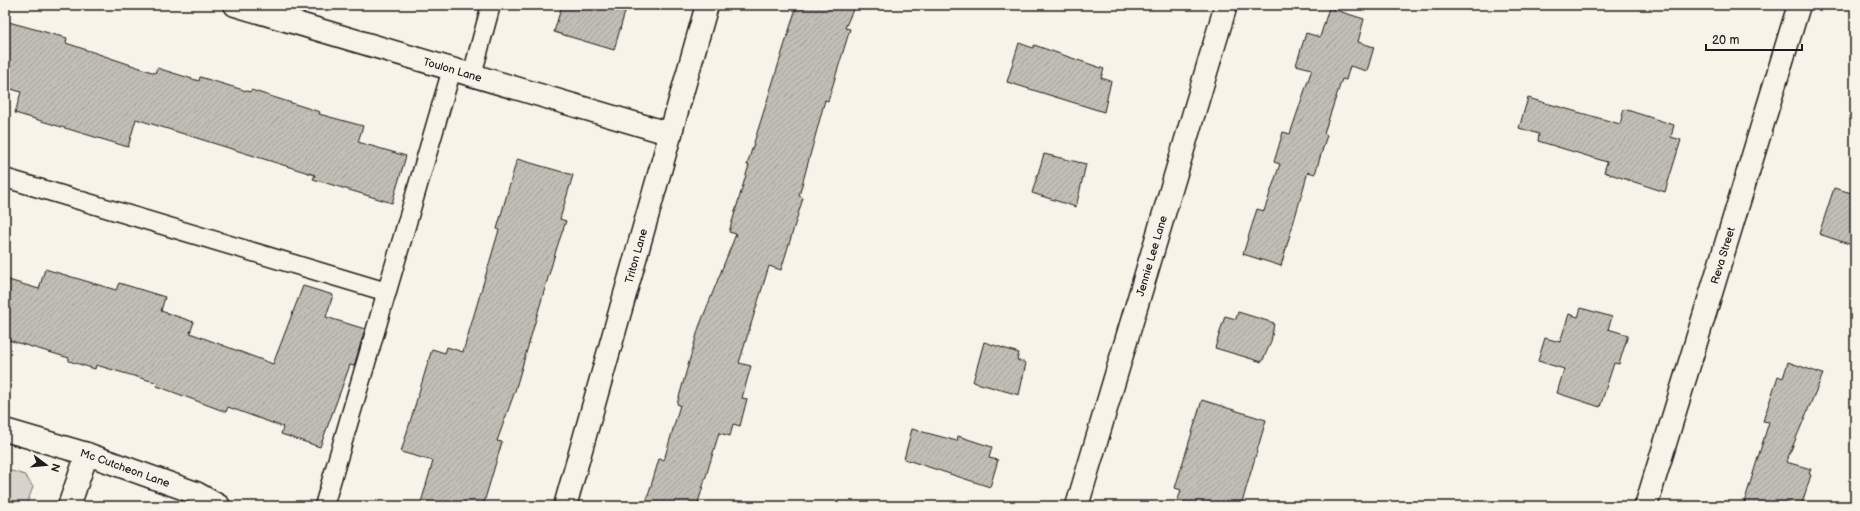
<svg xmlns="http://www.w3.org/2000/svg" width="1860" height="511" viewBox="0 0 1860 511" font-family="'Balsamiq Sans',sans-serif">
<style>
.park{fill:#d7d3cb;stroke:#7a7874}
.building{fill:url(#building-hatch);stroke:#1c1c1c}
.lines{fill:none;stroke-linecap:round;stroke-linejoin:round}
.lane-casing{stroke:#1c1c1c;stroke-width:21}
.street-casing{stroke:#1c1c1c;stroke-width:25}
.secondary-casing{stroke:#1c1c1c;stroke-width:25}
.lane{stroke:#f7f3e8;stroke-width:18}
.street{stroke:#f7f3e8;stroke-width:22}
.secondary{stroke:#f7f3e8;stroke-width:22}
.labels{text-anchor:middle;stroke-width:3;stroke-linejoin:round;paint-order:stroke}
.street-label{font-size:11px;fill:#1c1c1c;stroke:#f7f3e8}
</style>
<defs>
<pattern id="building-hatch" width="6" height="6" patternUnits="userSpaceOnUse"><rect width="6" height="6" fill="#c0beb5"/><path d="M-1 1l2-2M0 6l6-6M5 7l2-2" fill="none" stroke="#a4a39b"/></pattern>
</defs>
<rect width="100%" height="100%" fill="#f7f3e8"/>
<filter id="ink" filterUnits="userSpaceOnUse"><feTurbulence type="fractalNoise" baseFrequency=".025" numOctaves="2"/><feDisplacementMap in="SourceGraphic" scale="8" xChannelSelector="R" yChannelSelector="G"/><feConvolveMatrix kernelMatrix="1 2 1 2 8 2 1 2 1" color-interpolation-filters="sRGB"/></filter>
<g filter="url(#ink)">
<!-- park -->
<path class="park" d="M 5,469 L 25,475 L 33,487 L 26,506 L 5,506 Z"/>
<!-- building -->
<g class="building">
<path d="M 562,5 L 627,5 L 614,50 L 554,32 Z"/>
<path d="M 797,5 L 855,5 L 845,28 L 850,29 L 828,101 L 825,100 L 799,196 L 803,198 L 781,270 L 769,266 L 739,363 L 751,366 L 742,398 L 747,399 L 740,426 L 733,424 L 730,436 L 719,433 L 697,506 L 645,506 L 659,459 L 664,460 L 680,405 L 677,404 L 699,327 L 736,234 L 729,232 L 749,165 L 747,165 Z"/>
<path d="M 1329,8 L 1364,19 L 1358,42 L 1374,47 L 1367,71 L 1350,66 L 1346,80 L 1342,79 L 1324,133 L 1327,135 L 1315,174 L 1308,172 L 1281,266 L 1243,254 L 1257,209 L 1264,211 L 1280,164 L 1274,162 L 1283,132 L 1290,134 L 1312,69 L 1296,65 L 1306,33 L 1320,37 Z"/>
<path d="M 5,21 L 67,38 L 66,43 L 155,73 L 157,68 L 199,81 L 200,77 L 250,92 L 251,90 L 320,112 L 319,114 L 363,126 L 358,142 L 406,156 L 392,203 L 313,179 L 315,175 L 136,119 L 128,147 L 15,113 L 21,92 L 5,87 Z"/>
<path d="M 1019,43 L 1033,48 L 1034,45 L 1104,69 L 1101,78 L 1111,81 L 1104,112 L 1007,82 Z"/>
<path d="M 1528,98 L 1620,124 L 1624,109 L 1674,125 L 1671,137 L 1681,140 L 1665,192 L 1604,172 L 1607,162 L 1538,141 L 1539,134 L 1519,128 Z"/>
<path d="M 1044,154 L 1086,164 L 1076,207 L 1032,193 Z"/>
<path d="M 517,159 L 573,175 L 560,219 L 566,221 L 557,247 L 515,391 L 497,441 L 502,442 L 483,506 L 420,506 L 433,461 L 401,452 L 432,349 L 445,353 L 447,347 L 463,352 L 499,230 L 497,229 Z"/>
<path d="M 1834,188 L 1855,194 L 1855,246 L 1819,234 Z"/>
<path d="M 45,269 L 116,290 L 119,283 L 165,297 L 161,311 L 194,322 L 190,333 L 273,364 L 303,286 L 333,295 L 326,317 L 365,329 L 354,366 L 350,365 L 320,447 L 281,434 L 283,427 L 228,407 L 226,412 L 157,386 L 158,383 L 96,365 L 95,369 L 69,361 L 69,358 L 5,339 L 5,279 L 39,289 Z"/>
<path d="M 1581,308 L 1612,317 L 1608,329 L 1628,335 L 1619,364 L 1614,363 L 1600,407 L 1557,393 L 1564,369 L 1538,361 L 1545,338 L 1560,342 L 1569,314 L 1578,317 Z"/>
<path d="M 1238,312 L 1274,323 L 1271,342 L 1262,362 L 1215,348 L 1225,316 L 1236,319 Z"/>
<path d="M 984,342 L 1019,353 L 1017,360 L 1026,363 L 1019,395 L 973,382 Z"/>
<path d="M 1788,362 L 1823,374 L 1786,462 L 1811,469 L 1809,474 L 1811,475 L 1801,506 L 1743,506 L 1769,422 L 1763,421 L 1778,376 L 1783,378 Z"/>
<path d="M 1202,400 L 1266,420 L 1241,506 L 1176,506 L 1181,490 L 1175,488 Z"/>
<path d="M 912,429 L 957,441 L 958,436 L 992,447 L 989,458 L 998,460 L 990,487 L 904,459 Z"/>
</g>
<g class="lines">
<defs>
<g id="lane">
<path d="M 472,75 L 491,5"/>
<path d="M 5,178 L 387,292"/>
<path d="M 324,506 L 452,69"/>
</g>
<g id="street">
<path id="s1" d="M 235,5 L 671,134"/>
<path d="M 69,506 L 87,454"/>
<path id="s2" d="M 565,506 L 707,5"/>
<path id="s3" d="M 1646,506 L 1799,5"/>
</g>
<g id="secondary">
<path id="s4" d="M 5,430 L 87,454 L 196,493 L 219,506"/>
<path id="s5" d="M 1077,506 L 1226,5"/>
</g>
</defs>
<!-- lane casing -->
<use href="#lane" class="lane-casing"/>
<!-- street casing -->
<use href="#street" class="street-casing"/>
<!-- secondary casing -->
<use href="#secondary" class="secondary-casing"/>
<!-- lane -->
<use href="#lane" class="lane"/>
<!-- street -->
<use href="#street" class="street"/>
<!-- secondary -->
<use href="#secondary" class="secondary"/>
</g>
</g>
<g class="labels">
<!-- street labels -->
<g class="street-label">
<text dy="4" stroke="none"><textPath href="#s1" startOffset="227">Toulon Lane</textPath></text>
<text dy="4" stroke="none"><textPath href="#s3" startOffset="262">Reva Street</textPath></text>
<text dy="4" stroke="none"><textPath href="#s2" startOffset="260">Triton Lane</textPath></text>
<text dy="4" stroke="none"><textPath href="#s5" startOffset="261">Jennie Lee Lane</textPath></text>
<text dy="4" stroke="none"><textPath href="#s4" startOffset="126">Mc Cutcheon Lane</textPath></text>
</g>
</g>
<!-- margin -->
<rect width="1860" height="511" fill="none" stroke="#f7f3e8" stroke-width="20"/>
<rect x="10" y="10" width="1840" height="491" fill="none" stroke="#1c1c1c" stroke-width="1.5" filter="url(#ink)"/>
<!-- north arrow -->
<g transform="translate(46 465) rotate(106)" stroke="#f7f3e8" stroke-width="3" paint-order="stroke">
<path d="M0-3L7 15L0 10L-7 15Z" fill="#1c1c1c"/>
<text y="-6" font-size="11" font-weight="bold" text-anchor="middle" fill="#1c1c1c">N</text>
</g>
<!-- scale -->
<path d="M1706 44v6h96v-6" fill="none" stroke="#1c1c1c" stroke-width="2"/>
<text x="1712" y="44" font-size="12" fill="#1c1c1c" stroke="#f7f3e8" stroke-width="3" paint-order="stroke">20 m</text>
</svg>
